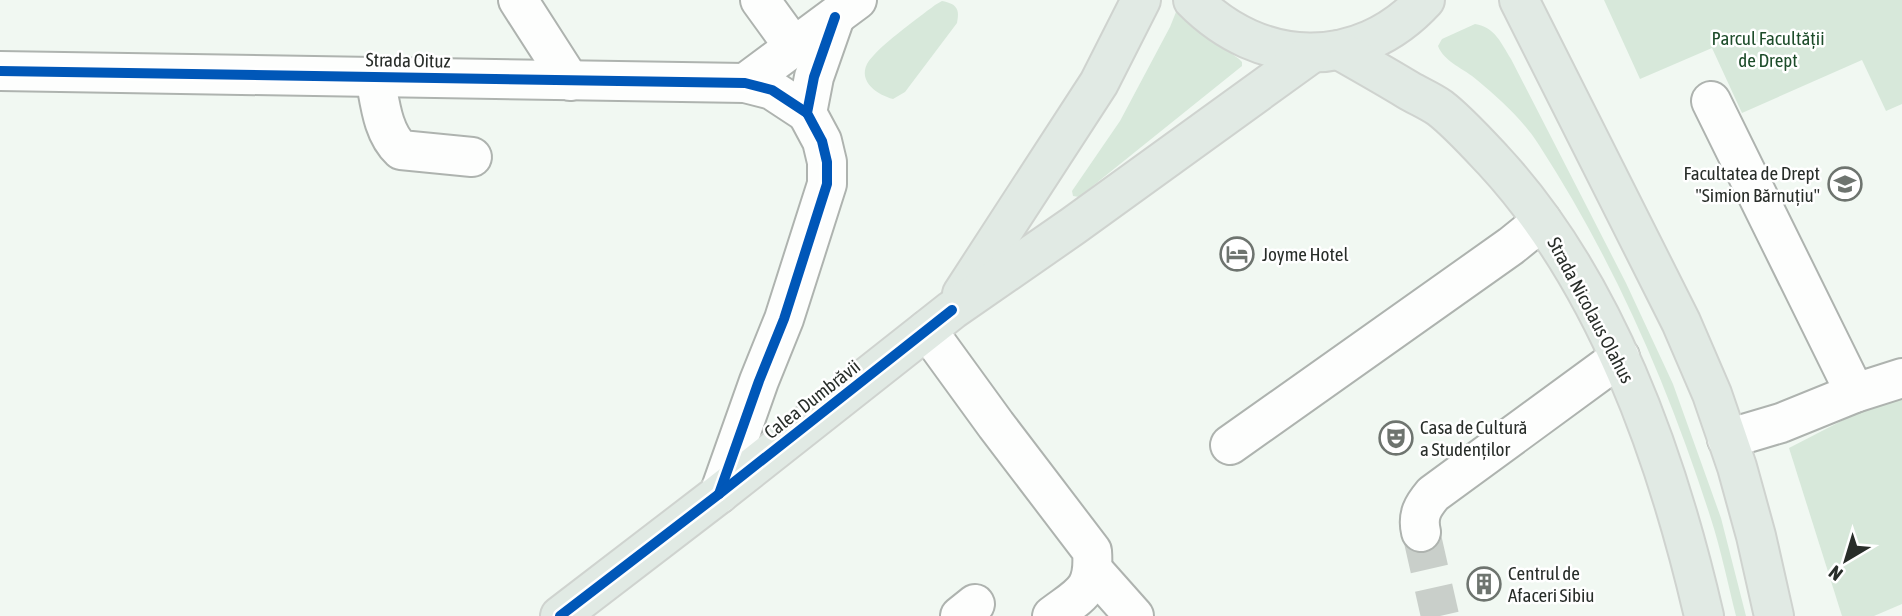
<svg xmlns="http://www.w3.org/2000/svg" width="1902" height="616" viewBox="0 0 1902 616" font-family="'Asap Condensed',sans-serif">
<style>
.green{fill:#d7e8da}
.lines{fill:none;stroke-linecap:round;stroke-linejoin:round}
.minor-tunnel{stroke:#c9cfca;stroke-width:38;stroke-dasharray:38 19;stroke-linecap:butt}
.minor-casing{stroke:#aeb3af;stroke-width:42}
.major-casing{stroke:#cfd3cf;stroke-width:42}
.minor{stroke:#fdfefd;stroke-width:38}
.major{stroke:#e1eae4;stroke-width:38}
.cycleway-casing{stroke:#fff;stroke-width:15}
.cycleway{stroke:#0057b8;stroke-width:10}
.labels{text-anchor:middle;stroke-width:5;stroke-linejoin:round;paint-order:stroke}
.park-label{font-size:19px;fill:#1d4c2a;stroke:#fff}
.street-label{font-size:19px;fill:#282d29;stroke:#fff}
.poi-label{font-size:19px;fill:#282d29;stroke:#fff;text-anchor:start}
</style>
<rect width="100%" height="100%" fill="#f1f8f2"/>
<!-- green -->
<g class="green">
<path d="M 1604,0 L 1902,0 L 1902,104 L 1886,111 L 1862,60 L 1742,113 L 1712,48 L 1640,79 Z"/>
<path d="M 942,1 C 957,4 960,9 957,23 L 905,92 L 893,99 C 878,95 858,82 867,64 C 876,48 918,18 935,5 Z"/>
<path d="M 1180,10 L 1210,38 L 1239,59 L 1242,62 L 1242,66 L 1079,197 L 1073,196 L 1072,191 L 1120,121 L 1170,27 L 1176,12 Z"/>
<path d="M 1475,24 C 1495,27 1501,43 1511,59 L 1626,283 L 1673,384 L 1721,518 L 1746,616 L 1736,616 C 1728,584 1721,550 1711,519 C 1669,387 1614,261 1539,145 C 1523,120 1500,99 1477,80 C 1465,69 1444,62 1438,46 L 1442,39 Z"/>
<path d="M 1902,395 L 1902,604 L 1874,616 L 1842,616 L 1789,448 L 1882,400 Z"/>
</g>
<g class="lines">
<!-- minor-tunnel -->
<path class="minor-tunnel" d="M 1421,532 L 1440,616"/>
<defs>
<g id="minor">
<path d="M 518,0 L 570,81"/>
<path d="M 760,0 L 794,47"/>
<path d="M 0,71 L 745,83 L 772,90 L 807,113"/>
<path d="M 375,77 C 380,102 382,132 401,150 L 472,157"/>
<path d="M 745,83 L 857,0"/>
<path d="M 1711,101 L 1855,393"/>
<path d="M 927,330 L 996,425 L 1092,551 C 1095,591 1081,594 1052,616"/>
<path d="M 1727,439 L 1781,423 L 1855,393 L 1902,378"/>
<path d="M 1230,445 L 1511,246 L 1542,221"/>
<path d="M 719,494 L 759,381 L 784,319 L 827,184 L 827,162 L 822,141 L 807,113 L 814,77 L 835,17"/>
<path d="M 1421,532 C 1417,515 1423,506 1433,494 L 1620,357"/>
<path d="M 1094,571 L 1134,616"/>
<path d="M 960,616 L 975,604"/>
</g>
<g id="major">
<path d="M 1193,0 C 1260,68 1359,72 1425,0"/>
<path d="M 1519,0 L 1681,322 L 1712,394 L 1737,467 L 1756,536 L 1774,616"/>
<path d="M 1339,50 C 1362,63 1385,76 1408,90 C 1418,96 1430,101 1440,108 C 1457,121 1478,144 1493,160 C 1606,282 1667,456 1704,616"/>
<path d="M 962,294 L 1099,83 L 1141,0"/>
<path d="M 560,616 L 719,494 L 952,310 L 1073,226 L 1312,53"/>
</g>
</defs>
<!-- minor casing -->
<use href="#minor" class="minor-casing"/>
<!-- major casing -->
<use href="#major" class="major-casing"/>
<!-- minor -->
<use href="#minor" class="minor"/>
<!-- major -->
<use href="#major" class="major"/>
<defs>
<g id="cycleway">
<path d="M 0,71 L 745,83 L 772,90 L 807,113"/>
<path d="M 719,494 L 759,381 L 784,319 L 827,184 L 827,162 L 822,141 L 807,113 L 814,77 L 835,17"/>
<path d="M 560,616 L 719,494 L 952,310"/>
</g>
</defs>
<!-- cycleway casing -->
<use href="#cycleway" class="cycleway-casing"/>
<!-- cycleway -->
<use href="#cycleway" class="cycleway"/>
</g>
<!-- icons -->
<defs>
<symbol id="university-ring" viewBox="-11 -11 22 22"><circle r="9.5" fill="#fff" stroke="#6e746f" stroke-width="1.5"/><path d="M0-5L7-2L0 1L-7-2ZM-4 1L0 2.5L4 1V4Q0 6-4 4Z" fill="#6e746f"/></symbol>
<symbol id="hotel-ring" viewBox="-11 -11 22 22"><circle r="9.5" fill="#fff" stroke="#6e746f" stroke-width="1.5"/><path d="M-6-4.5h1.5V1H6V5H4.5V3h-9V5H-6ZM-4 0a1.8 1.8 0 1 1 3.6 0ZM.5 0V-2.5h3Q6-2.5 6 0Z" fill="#6e746f"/></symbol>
<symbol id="theatre-ring" viewBox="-11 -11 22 22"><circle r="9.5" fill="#fff" stroke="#6e746f" stroke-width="1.5"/><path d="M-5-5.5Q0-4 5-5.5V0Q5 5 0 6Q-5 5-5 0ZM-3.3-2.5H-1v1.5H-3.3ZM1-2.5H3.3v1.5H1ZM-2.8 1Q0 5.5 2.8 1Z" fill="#6e746f"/></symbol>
<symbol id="building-ring" viewBox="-11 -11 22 22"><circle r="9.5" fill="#fff" stroke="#6e746f" stroke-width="1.5"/><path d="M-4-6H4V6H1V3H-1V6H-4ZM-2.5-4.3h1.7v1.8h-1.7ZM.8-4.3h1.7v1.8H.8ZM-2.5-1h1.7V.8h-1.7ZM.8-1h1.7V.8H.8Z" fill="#6e746f"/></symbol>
</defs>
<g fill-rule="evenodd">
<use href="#university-ring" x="1826" y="165" width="38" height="38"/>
<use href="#hotel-ring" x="1218" y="235" width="38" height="38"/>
<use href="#theatre-ring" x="1377" y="419" width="38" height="38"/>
<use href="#building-ring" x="1465" y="565" width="38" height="38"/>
</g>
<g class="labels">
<!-- park labels -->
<g class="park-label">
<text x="1768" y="45">Parcul Facultății<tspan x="1768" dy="22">de Drept</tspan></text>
</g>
<!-- street labels -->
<g class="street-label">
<text transform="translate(408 60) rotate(1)" y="7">Strada Oituz</text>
<text transform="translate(1591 310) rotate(62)" y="7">Strada Nicolaus Olahus</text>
<text transform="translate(812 399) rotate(-38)" y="7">Calea Dumbrăvii</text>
</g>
<!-- poi labels -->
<g class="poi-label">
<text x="1820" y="180" text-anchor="end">Facultatea de Drept<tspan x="1820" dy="22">"Simion Bărnuțiu"</tspan></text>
<text x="1262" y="261">Joyme Hotel</text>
<text x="1420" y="434">Casa de Cultură<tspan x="1420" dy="22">a Studenților</tspan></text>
<text x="1508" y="580">Centrul de<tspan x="1508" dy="22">Afaceri Sibiu</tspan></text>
</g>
</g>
<!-- north arrow -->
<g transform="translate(1846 560) rotate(218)" stroke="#ffffff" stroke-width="5" paint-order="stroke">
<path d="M0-5L12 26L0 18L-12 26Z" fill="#282d29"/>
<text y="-10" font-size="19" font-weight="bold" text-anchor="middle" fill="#282d29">N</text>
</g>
</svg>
